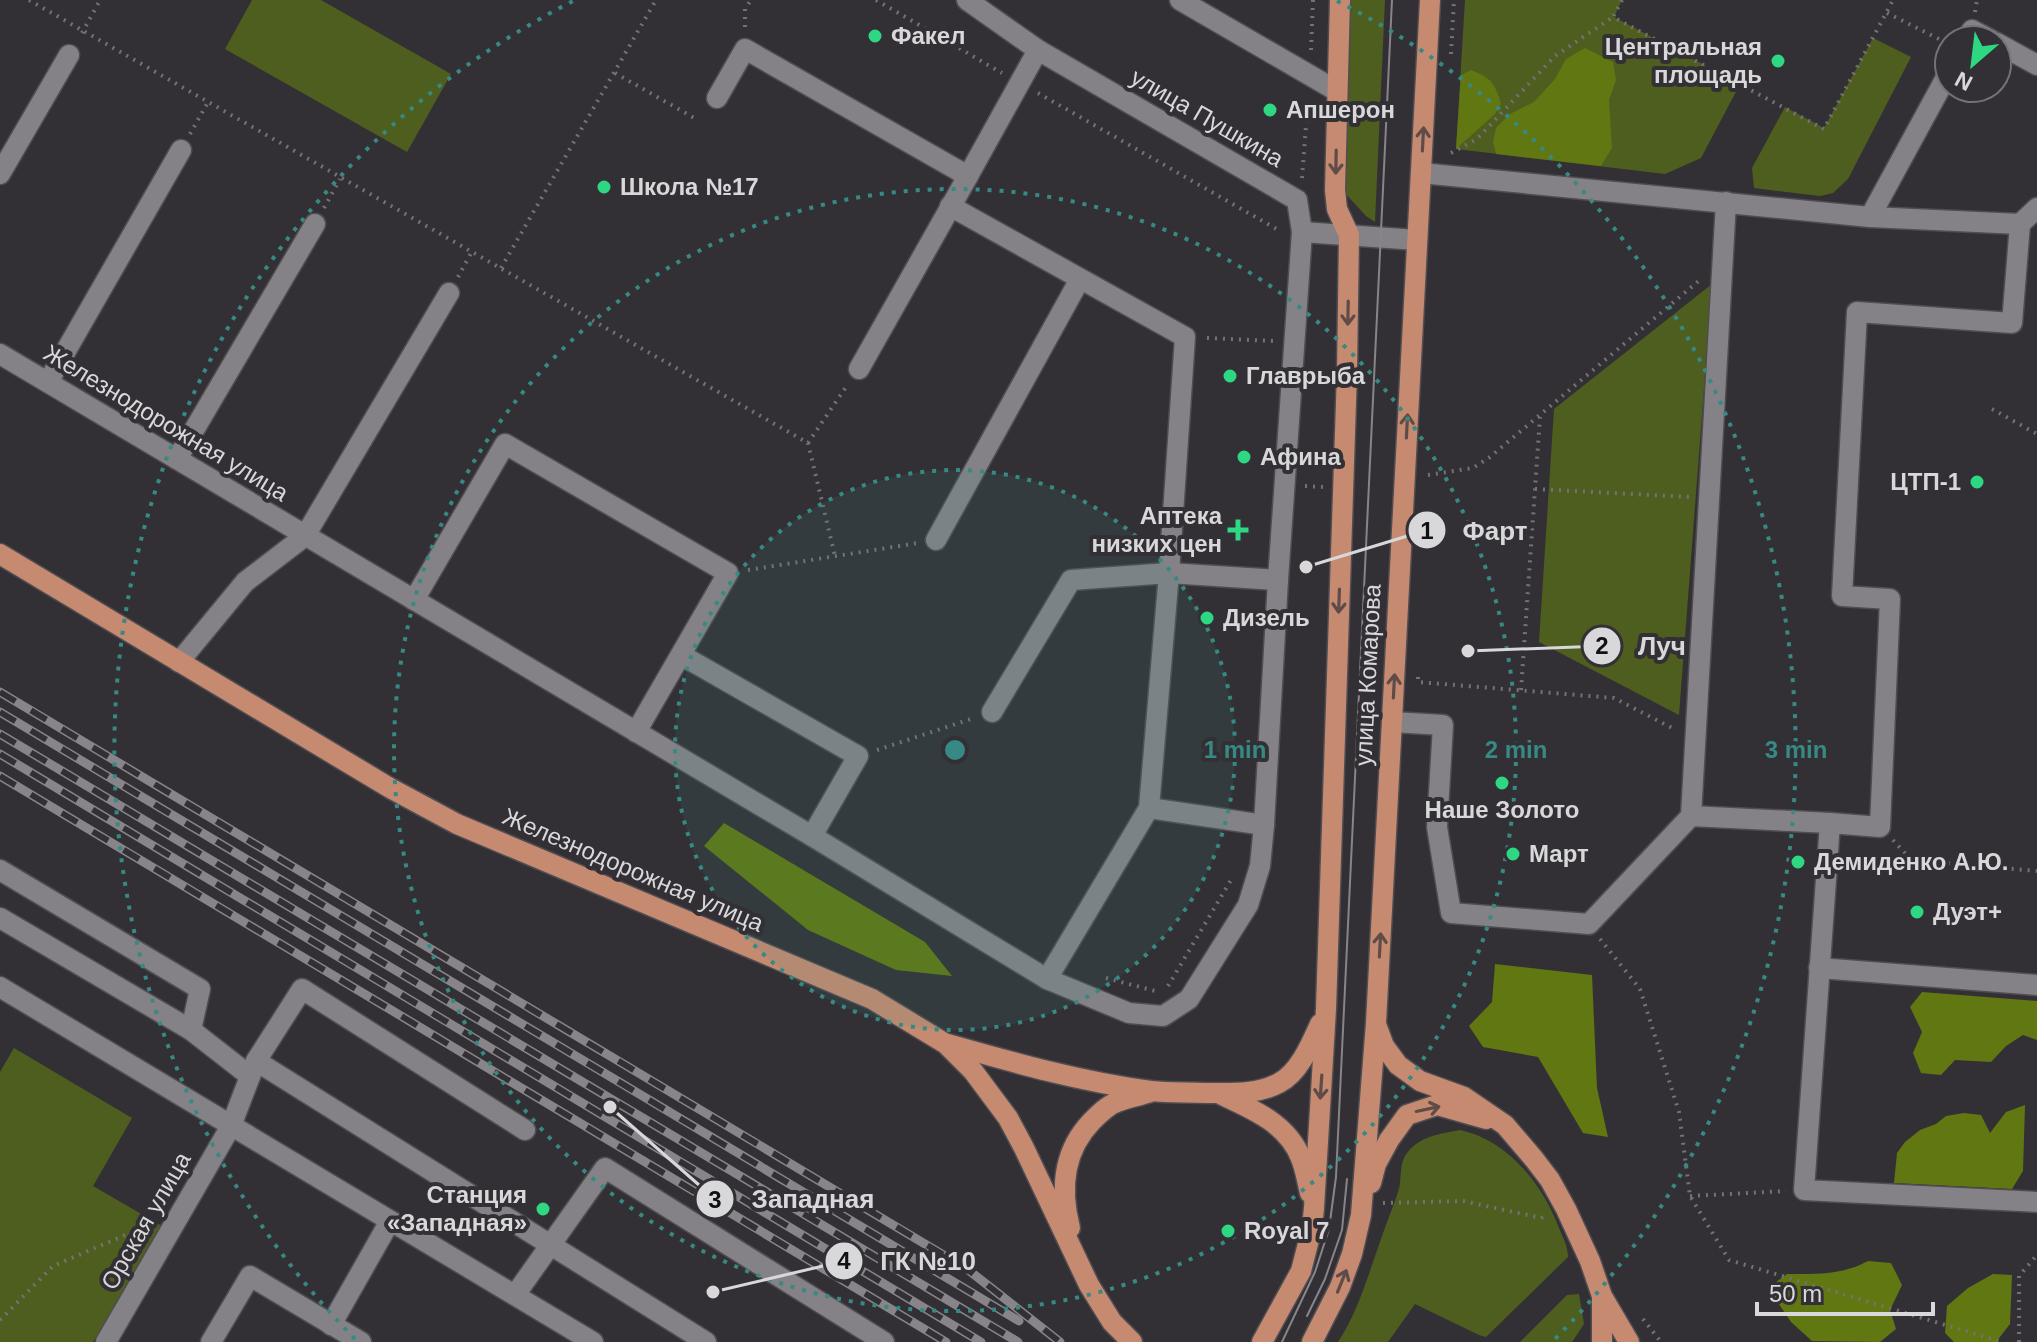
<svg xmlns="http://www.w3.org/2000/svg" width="2037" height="1342" viewBox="0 0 2037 1342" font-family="Arial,sans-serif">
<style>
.green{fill:#4e5e1e}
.forest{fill:#607712}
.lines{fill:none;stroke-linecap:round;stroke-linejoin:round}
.minor-casing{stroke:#4f4d52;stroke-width:23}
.major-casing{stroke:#4f4d52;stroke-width:23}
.path{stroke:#747276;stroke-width:4;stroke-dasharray:2 6;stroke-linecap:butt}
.minor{stroke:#848287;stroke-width:20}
.major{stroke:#c68a71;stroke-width:20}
.tram{stroke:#878589;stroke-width:2}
.rail-casing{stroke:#878589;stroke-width:9}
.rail{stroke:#333035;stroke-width:6;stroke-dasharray:18;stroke-linecap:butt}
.oneway{stroke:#5f4b47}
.ring{fill:none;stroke:#378984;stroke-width:4;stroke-dasharray:4 8}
.poi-dot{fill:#2ed883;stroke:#333035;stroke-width:3}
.labels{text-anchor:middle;stroke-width:8;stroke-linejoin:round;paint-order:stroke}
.poi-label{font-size:24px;font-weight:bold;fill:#d8d7da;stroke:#333035;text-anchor:start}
.street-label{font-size:24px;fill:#d8d7da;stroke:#333035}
.centre{fill:#378984;stroke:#333035;stroke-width:4}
.ring-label{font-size:24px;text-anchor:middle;font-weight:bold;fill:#378984;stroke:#333035;stroke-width:8;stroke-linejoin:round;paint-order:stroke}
.leader{fill:none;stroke:#d8d7da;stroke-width:3}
.callout-dot{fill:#d8d7da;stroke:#333035;stroke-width:3}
.mark-label{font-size:24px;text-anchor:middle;font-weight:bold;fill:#111}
.callout-label{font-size:26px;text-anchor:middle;font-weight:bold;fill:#d8d7da;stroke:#333035;stroke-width:8;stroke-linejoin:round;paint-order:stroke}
</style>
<rect width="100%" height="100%" fill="#333035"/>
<!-- green -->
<g class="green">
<path d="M 252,0 L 321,0 L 451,74 L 407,152 L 225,49 Z"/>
<path d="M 1348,0 L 1385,0 L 1375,222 L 1366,216 L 1344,192 Z"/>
<path d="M 1465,0 L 1622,0 L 1614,17 L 1740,84 L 1701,158 L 1665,174 L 1456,149 Z"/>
<path d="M 1873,38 L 1911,57 L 1848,179 L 1833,193 L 1820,196 L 1754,188 L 1752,168 L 1785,107 L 1824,128 Z"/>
<path d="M 1712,284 L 1679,715 L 1539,642 L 1554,409 Z"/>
<path d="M 14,1048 L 132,1118 L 93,1186 L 162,1226 L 93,1342 L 0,1342 L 0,1072 Z"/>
<path d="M 1460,1130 C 1467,1132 1476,1134 1483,1138 C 1519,1155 1545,1191 1559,1228 C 1563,1237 1568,1247 1568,1257 L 1486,1337 L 1479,1335 L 1415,1304 L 1388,1342 L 1338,1342 C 1359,1310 1368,1275 1381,1239 C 1386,1223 1393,1208 1398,1192 C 1402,1181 1399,1165 1405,1156 C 1418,1136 1439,1134 1460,1130 Z"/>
<path d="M 1579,1294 L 1584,1324 L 1572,1342 L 1520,1342 L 1567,1295 Z"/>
</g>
<!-- forest -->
<g class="forest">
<path d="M 1585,48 L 1613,62 L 1616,80 L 1609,100 L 1612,148 L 1601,166 L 1496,154 L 1493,142 L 1496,128 L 1510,114 L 1534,102 L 1555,79 L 1566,59 Z"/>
<path d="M 1471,70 C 1491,78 1495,83 1501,104 L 1495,114 L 1456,149 L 1461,75 Z"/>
<path d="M 724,823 L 925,942 L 952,976 L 896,970 L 808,930 L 704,846 Z"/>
<path d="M 1495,964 L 1592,975 L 1597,1088 L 1608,1137 L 1583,1133 L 1538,1057 L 1483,1047 L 1469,1026 L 1492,1002 Z"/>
<path d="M 1922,992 L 2037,1001 L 2037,1040 L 2023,1035 L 2006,1046 L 1991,1062 L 1955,1060 L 1941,1075 L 1921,1073 L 1913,1053 L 1922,1032 L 1910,1007 Z"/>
<path d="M 2025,1105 L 2023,1171 L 2012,1189 L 1894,1183 L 1897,1153 L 1905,1142 L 1920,1130 L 1936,1124 L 1946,1116 L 1964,1113 L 1981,1115 L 1990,1133 L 2006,1112 Z"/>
<path d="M 1868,1261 L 1891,1263 L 1902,1285 L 1890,1310 L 1896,1329 L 1880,1342 L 1812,1341 L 1791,1322 L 1768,1288 L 1787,1274 C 1815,1274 1843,1275 1868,1261 Z"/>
<path d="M 1993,1274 L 2012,1275 L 2010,1324 L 1996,1342 L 1954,1342 L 1945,1333 L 1947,1306 L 1968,1288 Z"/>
</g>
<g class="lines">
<defs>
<g id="minor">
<path d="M 1180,0 L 1337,91"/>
<path d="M 1966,40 L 1972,30 L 1991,40"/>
<path d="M 1997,43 L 2037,65"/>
<path d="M 717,98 L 745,49 L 968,176 L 1038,50"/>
<path d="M 1421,173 L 1870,217 L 2020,224 L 2037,208"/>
<path d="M 0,174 L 69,55"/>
<path d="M 950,206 L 1185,337 L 1169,573 L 1071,580 L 992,712"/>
<path d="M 1870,217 L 1949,72"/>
<path d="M 2020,224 L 2012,323 L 1857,312 L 1842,596 L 1890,599 L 1880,827 L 1830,823 L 1804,1190 L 2037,1202"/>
<path d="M 1302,232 L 1417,240"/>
<path d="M 0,354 L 812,836 L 1047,979 L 1129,1013 L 1163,1016 L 1189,999 L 1248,905 L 1260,866 L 1264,825 L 1278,580 L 1302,232 L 1297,200 L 1038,50 L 967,0"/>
<path d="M 859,369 L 968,176"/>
<path d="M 48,382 L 181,150"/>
<path d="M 177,459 L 315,224"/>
<path d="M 936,540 L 1080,279"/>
<path d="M 414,600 L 505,444 L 728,573 L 636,732"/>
<path d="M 681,655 L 858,756 L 812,836"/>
<path d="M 179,662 L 245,582 L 305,536 L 449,293"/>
<path d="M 1392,722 L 1443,725 L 1437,827 L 1451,913 L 1589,924 L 1691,816 L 1726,202"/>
<path d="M 1149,808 L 1264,825"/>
<path d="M 1691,816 L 1830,823"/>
<path d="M 0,870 L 200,989 L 191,1030"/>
<path d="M 0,918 L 191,1030 L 250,1076"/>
<path d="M 1819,968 L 2037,985"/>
<path d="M 1047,979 L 1149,808 L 1169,573 L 1278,580"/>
<path d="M 0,987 L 593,1342"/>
<path d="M 256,1061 L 302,989 L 525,1130"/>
<path d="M 515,1295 L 605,1168 L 884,1342"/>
<path d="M 331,1325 L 390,1221"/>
<path d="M 106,1342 L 231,1126 L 256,1061 L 706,1342"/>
<path d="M 211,1342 L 250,1276 L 361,1342"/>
</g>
<g id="major">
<path d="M 0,554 L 390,788 L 457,824 L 872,999 L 946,1044 L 973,1071 L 1008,1118 L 1024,1148 L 1089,1285 L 1112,1322 L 1132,1342"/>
<path d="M 1377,1027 L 1384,1046 L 1398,1065 L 1420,1081 L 1464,1097 L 1505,1125 L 1534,1159 L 1550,1180 L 1566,1209 L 1590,1261 L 1602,1296 L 1629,1342"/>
<path d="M 948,1044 C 1015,1063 1082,1082 1151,1091 C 1169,1093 1188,1092 1207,1093 C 1230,1093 1257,1095 1279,1083 C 1299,1073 1311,1044 1320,1024"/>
<path d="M 1222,1095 C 1252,1109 1286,1123 1300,1156 C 1305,1167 1307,1181 1310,1193"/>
<path d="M 1371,1183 L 1376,1164 L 1389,1140 L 1407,1115 L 1437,1105 L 1486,1119"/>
<path d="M 1070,1228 C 1060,1189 1063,1151 1092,1121 C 1099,1114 1108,1105 1117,1102 C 1127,1098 1138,1096 1148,1093"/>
<path d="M 1262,1342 L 1301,1271 L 1312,1228 L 1314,1208 L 1326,1009 L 1347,372 L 1349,235 L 1337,209 L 1335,190 L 1340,0"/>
<path d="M 1312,1342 L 1340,1287 L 1352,1254 L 1361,1215 L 1376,1023 L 1430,0"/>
<path d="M 1602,1342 L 1602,1300"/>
</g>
</defs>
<!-- minor casing -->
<use href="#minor" class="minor-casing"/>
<!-- major casing -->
<use href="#major" class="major-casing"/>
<!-- path -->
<g class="path">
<path d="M 29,0 L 808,443 L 835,556"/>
<path d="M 876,0 L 1002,73"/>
<path d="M 1622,0 L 1613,17 L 1824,129 L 1893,0"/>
<path d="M 1975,12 L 1977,0"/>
<path d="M 1887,13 L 1947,43"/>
<path d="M 745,27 L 745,9 L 751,0"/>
<path d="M 82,33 L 100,0"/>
<path d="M 1311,50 L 1313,0"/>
<path d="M 1451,54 L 1454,0"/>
<path d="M 615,73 L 696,119"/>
<path d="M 1038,93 L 1280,231"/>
<path d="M 190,134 L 207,104"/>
<path d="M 1451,153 L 1477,139 L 1555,56 L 1613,17"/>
<path d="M 1302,178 L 1308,99"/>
<path d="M 324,208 L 340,179"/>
<path d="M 501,268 L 656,0"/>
<path d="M 458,277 L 471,253"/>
<path d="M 1207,338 L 1274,341"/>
<path d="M 1992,409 L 2037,434"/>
<path d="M 808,443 L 848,384"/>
<path d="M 1428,475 L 1473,468 L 1490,457 L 1701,279"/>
<path d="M 1305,486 L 1324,487"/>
<path d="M 1535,489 L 1690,497"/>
<path d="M 748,570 L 918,543"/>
<path d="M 1418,677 L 1418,682 L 1614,698 L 1676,730"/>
<path d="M 1521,690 L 1540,417"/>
<path d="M 877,750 L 971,719"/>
<path d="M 1893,840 L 1911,860 L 2037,871"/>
<path d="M 1600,939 L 1640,989 L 1679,1112 L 1690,1196 L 1729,1260 L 2002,1342"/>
<path d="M 1106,978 L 1159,992"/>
<path d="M 1168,986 L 1231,880"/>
<path d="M 1690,1196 L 1786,1191"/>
<path d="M 1383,1203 L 1463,1201 L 1541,1218 L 1547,1215"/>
<path d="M 1643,1319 L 1661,1342"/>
<path d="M 0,1320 L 53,1266 L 137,1230 L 148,1231"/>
<path d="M 2019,1342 L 2019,1276 L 2037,1255"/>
</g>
<!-- minor -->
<use href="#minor" class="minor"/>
<!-- major -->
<use href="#major" class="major"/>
<!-- tram -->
<g class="tram">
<path d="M 1307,1316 L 1325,1279 L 1342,1230 L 1347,1179"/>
<path d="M 1282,1342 L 1315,1272 L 1329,1229 L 1336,1177 L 1392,0"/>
</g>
<defs>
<g id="rail">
<path d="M 0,692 L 967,1269 L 1060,1342"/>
<path d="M 0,712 L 1019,1321"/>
<path d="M 0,734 L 1018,1342"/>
<path d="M 0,754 L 981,1342"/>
<path d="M 0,776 L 946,1342"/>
</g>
</defs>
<!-- rail casing -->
<use href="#rail" class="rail-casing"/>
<!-- rail -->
<use href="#rail" class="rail"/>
</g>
<!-- one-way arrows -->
<defs><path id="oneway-shaft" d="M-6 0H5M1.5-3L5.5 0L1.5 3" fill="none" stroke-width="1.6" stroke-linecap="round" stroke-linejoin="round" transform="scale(2)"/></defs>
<g class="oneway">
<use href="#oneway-shaft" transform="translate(1423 139) rotate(-87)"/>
<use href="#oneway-shaft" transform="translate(1336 162) rotate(91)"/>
<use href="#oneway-shaft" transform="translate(1348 313) rotate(91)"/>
<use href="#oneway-shaft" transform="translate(1407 426) rotate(-87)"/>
<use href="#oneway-shaft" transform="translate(1339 601) rotate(92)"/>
<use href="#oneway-shaft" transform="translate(1394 686) rotate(-87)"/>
<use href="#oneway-shaft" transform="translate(1380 945) rotate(-87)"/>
<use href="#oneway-shaft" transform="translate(1321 1087) rotate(94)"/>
<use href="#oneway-shaft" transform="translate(1428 1109) rotate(-12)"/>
<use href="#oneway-shaft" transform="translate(1342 1281) rotate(-68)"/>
</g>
<!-- distance rings -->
<circle cx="955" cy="750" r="280" fill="#378984" fill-opacity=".12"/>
<g class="ring">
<circle cx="955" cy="750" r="280"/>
<circle cx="955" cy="750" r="561"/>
<path d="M355 1339A841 841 0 0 1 573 1M1337 1A841 841 0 0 1 1555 1339"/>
</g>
<!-- markers -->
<g class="poi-dot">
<circle cx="875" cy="36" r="8"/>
<circle cx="1778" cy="61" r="8"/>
<circle cx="1270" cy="110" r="8"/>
<circle cx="604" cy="187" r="8"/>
<circle cx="1230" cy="376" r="8"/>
<circle cx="1244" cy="457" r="8"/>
<circle cx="1977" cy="482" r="8"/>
<path d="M1234 518h8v8h8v8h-8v8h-8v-8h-8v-8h8z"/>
<circle cx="1207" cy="618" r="8"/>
<circle cx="1502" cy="783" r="8"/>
<circle cx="1513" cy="854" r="8"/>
<circle cx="1798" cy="862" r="8"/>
<circle cx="1917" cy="912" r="8"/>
<circle cx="543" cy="1209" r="8"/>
<circle cx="1228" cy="1231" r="8"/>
</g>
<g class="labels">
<!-- poi labels -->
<g class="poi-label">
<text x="891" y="44">Факел</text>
<text x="1762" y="55" text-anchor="end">Центральная<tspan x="1762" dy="28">площадь</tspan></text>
<text x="1286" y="118">Апшерон</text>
<text x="620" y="195">Школа №17</text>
<text x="1246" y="384">Главрыба</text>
<text x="1260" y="465">Афина</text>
<text x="1961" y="490" text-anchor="end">ЦТП-1</text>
<text x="1222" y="524" text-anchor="end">Аптека<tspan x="1222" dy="28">низких цен</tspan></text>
<text x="1223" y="626">Дизель</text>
<text x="1502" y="818" text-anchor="middle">Наше Золото</text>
<text x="1529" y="862">Март</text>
<text x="1814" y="870">Демиденко А.Ю.</text>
<text x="1933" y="920">Дуэт+</text>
<text x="527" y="1203" text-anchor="end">Станция<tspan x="527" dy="28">«Западная»</tspan></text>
<text x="1244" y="1239">Royal 7</text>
</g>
<!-- street labels -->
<g class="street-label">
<text transform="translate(1207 118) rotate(30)" y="8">улица Пушкина</text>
<text transform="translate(166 423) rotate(31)" y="8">Железнодорожная улица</text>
<text transform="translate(1368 675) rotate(-87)" y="8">улица Комарова</text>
<text transform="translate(633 870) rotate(23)" y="8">Железнодорожная улица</text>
<text transform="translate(146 1221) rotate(-60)" y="8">Орская улица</text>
</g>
</g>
<circle cx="955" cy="750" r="12" class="centre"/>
<g class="ring-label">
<text x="1235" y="758">1 min</text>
<text x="1516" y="758">2 min</text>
<text x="1796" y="758">3 min</text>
</g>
<!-- callouts -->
<path class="leader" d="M1306 567L1427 530M1468 651L1602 646M610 1107L715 1199M713 1292L844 1261"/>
<g class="callout-dot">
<circle cx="1306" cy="567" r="8"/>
<circle cx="1468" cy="651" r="8"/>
<circle cx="610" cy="1107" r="8"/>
<circle cx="713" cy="1292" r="8"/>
<circle cx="1427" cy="530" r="20"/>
<circle cx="1602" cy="646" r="20"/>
<circle cx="715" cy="1199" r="20"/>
<circle cx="844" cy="1261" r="20"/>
</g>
<g class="mark-label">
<text x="1427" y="539">1</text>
<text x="1602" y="654">2</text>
<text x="715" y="1208">3</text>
<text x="844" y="1269">4</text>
</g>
<g class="callout-label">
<text x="1495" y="540">Фарт</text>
<text x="1662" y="655">Луч</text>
<text x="813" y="1208">Западная</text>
<text x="928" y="1270">ГК №10</text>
</g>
<!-- north arrow -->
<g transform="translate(1973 64) rotate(208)"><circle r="38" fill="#333035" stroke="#757377" stroke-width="2"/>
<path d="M0-6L14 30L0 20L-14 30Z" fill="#2ed883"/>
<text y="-12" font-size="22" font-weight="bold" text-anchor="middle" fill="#d8d7da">N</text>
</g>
<!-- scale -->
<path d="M1757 1302v12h176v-12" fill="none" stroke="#d8d7da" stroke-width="4"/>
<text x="1769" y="1302" font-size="24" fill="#d8d7da" stroke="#333035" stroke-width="6" paint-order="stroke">50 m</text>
</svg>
